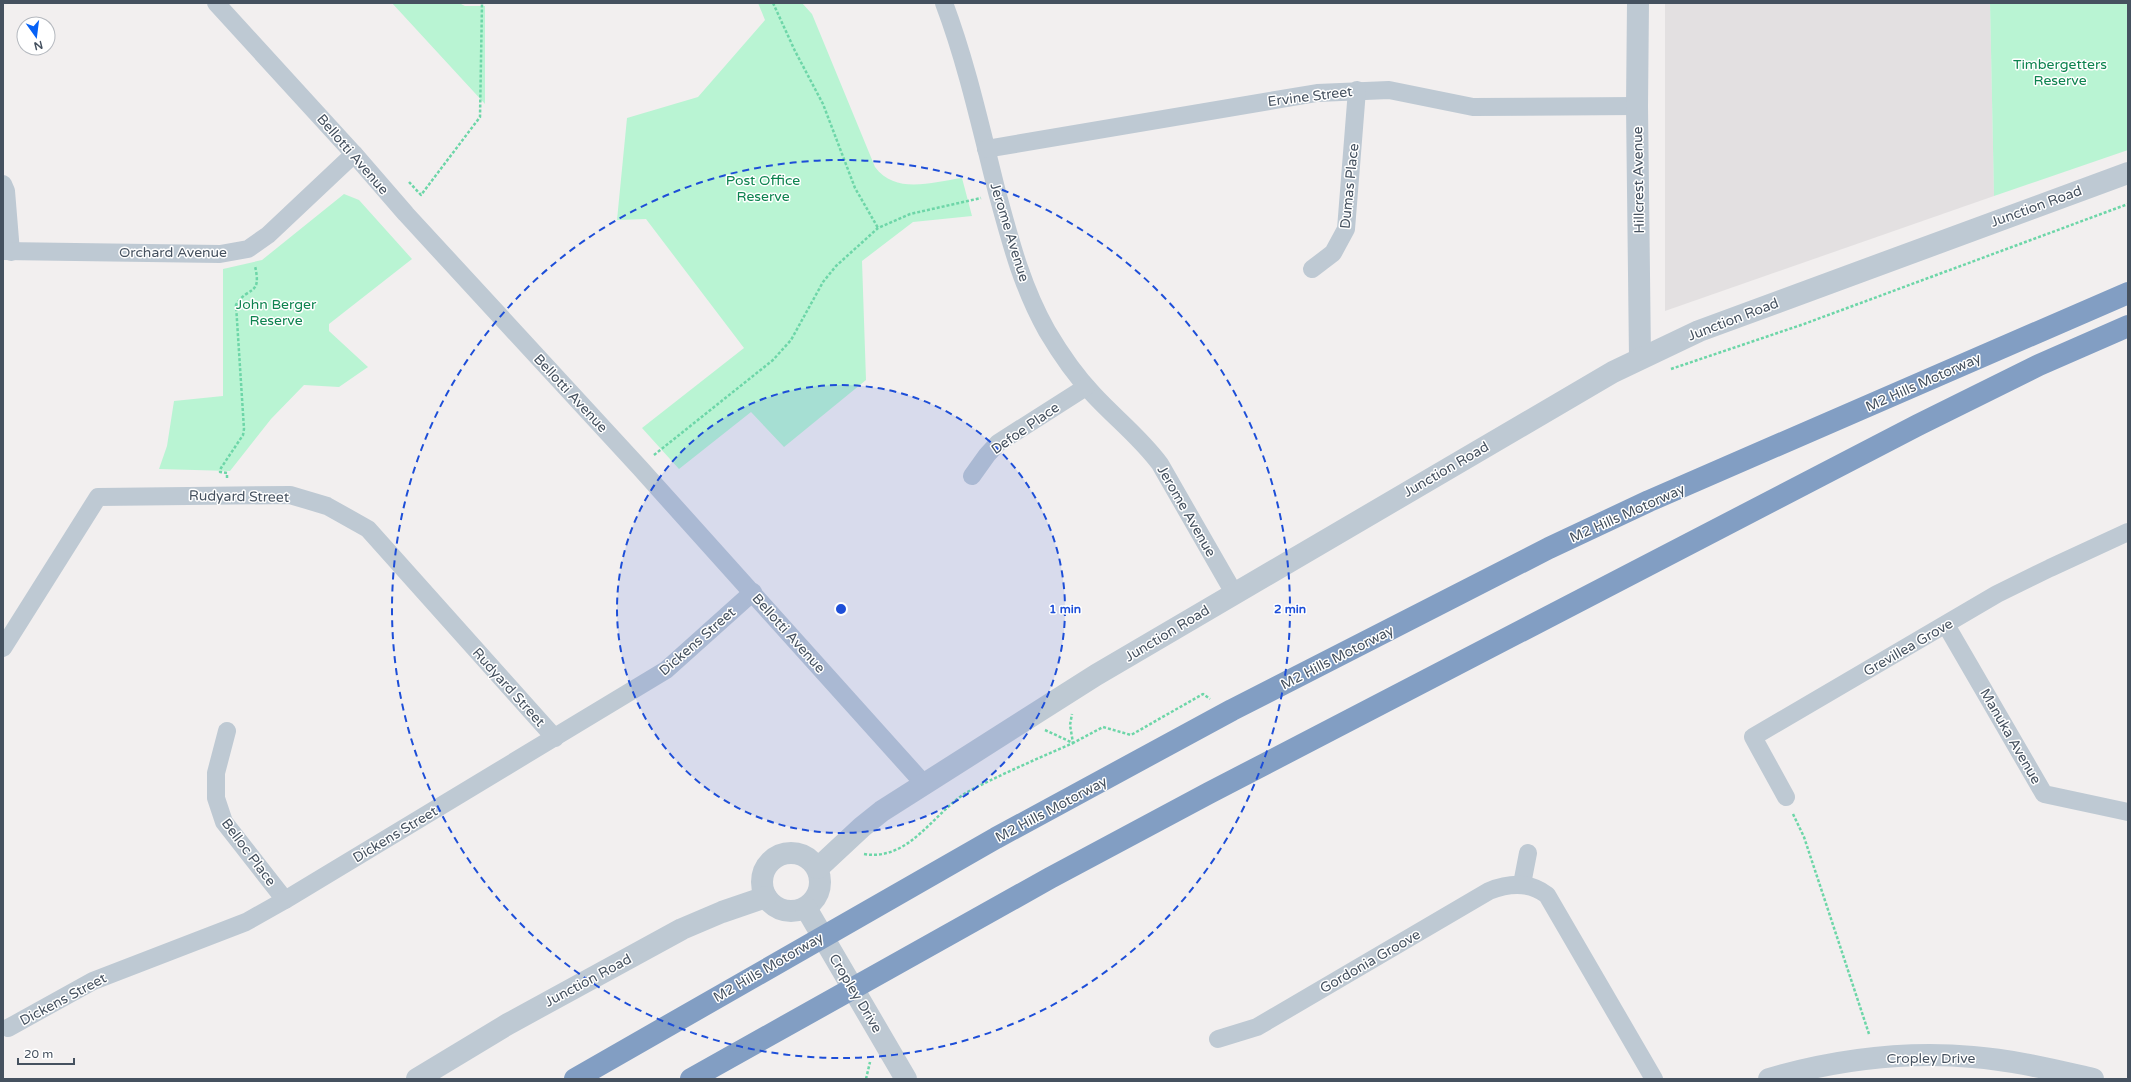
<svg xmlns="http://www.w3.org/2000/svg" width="2131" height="1082" viewBox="0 0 2131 1082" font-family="'Varela Round',sans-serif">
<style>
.education{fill:#e3e0e1}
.green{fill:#b9f4d3}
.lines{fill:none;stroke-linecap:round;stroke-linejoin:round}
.path{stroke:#6dd6a8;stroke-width:2.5;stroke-dasharray:3 2;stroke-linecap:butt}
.minor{stroke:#bec9d3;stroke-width:18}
.tertiary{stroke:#bec9d3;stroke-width:22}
.motorway{stroke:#829ec3;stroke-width:22}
.ring{fill:none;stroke:#1d4ed8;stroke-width:2;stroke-dasharray:7 5}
.labels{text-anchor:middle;stroke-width:3;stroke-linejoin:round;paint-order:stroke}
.park-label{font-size:14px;fill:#0d834f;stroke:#fff}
.street-label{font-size:14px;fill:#45515f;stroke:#fff}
.centre{fill:#1d4ed8;stroke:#fff;stroke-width:2}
.ring-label{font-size:12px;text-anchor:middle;font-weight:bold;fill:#1d4ed8;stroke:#fff;stroke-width:3;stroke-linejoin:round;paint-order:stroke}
</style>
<rect width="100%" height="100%" fill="#f2efef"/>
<!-- education -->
<path class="education" d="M 1665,3 L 1990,3 L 1994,196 L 1665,311 Z"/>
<!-- green -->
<g class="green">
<path d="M 392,3 L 459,3 L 465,6 L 485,6 L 485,104 Z"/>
<path d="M 758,3 L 802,3 L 812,14 L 875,167 C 896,195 932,182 962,178 L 972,216 L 913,222 L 862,261 L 866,380 L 784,447 L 751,412 L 679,469 L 642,428 L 744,348 L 646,219 L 617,220 L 627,118 L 698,97 L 765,20 Z"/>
<path d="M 1990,3 L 2128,3 L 2128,150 L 1994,196 Z"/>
<path d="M 344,194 L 359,200 L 412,259 L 329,324 L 329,331 L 368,367 L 339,387 L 304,385 L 271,419 L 230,471 L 159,469 L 167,446 L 174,401 L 223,396 L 223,269 L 262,260 Z"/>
</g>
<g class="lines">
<!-- path -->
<g class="path">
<path d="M 773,3 L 795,51 L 823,104 L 855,188 L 878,228"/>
<path d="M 409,182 L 421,195 L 480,117 L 482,3"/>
<path d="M 1671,369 L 1804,324 L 2128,204"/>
<path d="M 654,455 L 773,360 L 791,340 L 823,282 L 836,266 L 878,228 L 910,214 L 981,198"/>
<path d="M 227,478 L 227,473 L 220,472 L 221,468 L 243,435 L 244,429 L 236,305 C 248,285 262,297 255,266"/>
<path d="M 1045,730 L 1073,743 L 1103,727 L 1131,735 L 1203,694 L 1210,699"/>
<path d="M 1793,814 L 1804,837 L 1869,1034"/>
<path d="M 864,854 C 911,862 935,809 971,790 C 1004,773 1039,758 1073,743 L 1070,725 L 1072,714"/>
<path d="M 866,1079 L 870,1062"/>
</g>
<!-- minor -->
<g class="minor">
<path d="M 216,3 L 354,154 L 406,214 L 640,468 L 925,785"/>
<path d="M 944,3 C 967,64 981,129 997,192 C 1010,240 1022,287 1047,331 C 1060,353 1075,375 1093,394 C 1115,418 1140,437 1160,464 L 1234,593"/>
<path d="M 986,149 L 1317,93 L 1389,90 L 1473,107 L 1637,106"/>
<path d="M 3,184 L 6,191 L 11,252"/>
<path d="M 3,251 L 220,254 L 248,249 L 268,235 L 354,154"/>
<path d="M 1312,269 L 1333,253 L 1346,229 L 1357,90"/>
<path d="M 972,476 L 987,455 L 998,443 L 1086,387"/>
<path d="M 1946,625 L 2044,794 L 2128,812"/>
<path d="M 3,648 L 98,497 L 290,495 L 327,506 L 368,529 L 555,738"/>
<path d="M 227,731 L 216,773 L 216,798 L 224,822 L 285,900"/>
<path d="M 1786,797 L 1753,737 L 1997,594 L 2050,568 L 2128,532"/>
<path d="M 1522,884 L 1528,853"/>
<path d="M 8,1028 L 93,981 L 246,922 L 285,900 L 666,670 L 753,592"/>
<path d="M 1218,1039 L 1257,1027 L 1489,891 C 1509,883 1529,881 1547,895 L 1654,1079"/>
</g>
<!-- tertiary -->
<g class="tertiary">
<path d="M 1638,3 L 1637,106 L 1640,358"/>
<circle cx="791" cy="882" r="29"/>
<path d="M 818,868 L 862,827 L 882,811 L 1096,675 L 1613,372 L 1699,331 L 2128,173"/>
<path d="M 806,908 L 906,1079"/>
<path d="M 417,1079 L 508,1024 L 682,929 L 722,912 L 766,897"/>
<path d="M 1769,1079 C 1835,1060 1905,1051 1973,1057 C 2013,1060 2053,1070 2093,1079"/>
</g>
<!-- motorway -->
<g class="motorway">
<path d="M 575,1079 L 996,838 L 1232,710 L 1549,548 L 1649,501 L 2128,293"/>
<path d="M 691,1079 L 1050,878 L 1209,793 L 1918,425 L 2039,365 L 2128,326"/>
</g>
</g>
<!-- distance rings -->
<circle cx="841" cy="609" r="224" fill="#1d4ed8" fill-opacity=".12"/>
<g class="ring">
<circle cx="841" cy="609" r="224"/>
<circle cx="841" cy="609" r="449"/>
</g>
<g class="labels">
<!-- park labels -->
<g class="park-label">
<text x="2060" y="69">Timbergetters<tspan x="2060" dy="16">Reserve</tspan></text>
<text x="763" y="185">Post Office<tspan x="763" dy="16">Reserve</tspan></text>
<text x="276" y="309">John Berger<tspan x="276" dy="16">Reserve</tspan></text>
</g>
<!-- street labels -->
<g class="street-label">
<text transform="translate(1310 96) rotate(-7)" y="5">Ervine Street</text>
<text transform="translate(353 154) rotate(49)" y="5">Bellotti Avenue</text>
<text transform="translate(1638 180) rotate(-91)" y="5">Hillcrest Avenue</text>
<text transform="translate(1349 186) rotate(-84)" y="5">Dumas Place</text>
<text transform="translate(2036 206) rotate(-20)" y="5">Junction Road</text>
<text transform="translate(1010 232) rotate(73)" y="5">Jerome Avenue</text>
<text x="173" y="257">Orchard Avenue</text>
<text transform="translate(1733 319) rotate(-21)" y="5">Junction Road</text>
<text transform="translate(1923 382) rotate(-24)" y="5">M2 Hills Motorway</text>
<text transform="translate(571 393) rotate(47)" y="5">Bellotti Avenue</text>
<text transform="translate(1025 428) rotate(-35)" y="5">Defoe Place</text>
<text transform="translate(1446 469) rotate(-30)" y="5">Junction Road</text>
<text transform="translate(239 496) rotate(1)" y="5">Rudyard Street</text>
<text transform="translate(1187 511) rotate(60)" y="5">Jerome Avenue</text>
<text transform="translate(1627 513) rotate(-24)" y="5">M2 Hills Motorway</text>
<text transform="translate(789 633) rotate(48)" y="5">Bellotti Avenue</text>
<text transform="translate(1167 633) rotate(-31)" y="5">Junction Road</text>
<text transform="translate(697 641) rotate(-41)" y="5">Dickens Street</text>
<text transform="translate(1908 647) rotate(-30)" y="5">Grevillea Grove</text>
<text transform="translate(1337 657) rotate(-27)" y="5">M2 Hills Motorway</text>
<text transform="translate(509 687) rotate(48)" y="5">Rudyard Street</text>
<text transform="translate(2011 736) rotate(60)" y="5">Manuka Avenue</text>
<text transform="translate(1051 809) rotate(-28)" y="5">M2 Hills Motorway</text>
<text transform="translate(395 834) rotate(-31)" y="5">Dickens Street</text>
<text transform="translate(249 852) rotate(53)" y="5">Belloc Place</text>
<text transform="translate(1370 961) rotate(-30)" y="5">Gordonia Groove</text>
<text transform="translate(768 967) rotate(-30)" y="5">M2 Hills Motorway</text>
<text transform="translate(588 980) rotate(-28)" y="5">Junction Road</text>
<text transform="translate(856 993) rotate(59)" y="5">Cropley Drive</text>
<text transform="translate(63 999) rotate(-28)" y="5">Dickens Street</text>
<text x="1931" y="1063">Cropley Drive</text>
</g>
</g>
<circle cx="841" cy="609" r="6" class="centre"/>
<g class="ring-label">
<text x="1065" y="613">1 min</text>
<text x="1290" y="613">2 min</text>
</g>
<!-- border -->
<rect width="2131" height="1082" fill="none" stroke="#45515f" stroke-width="8"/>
<!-- north arrow -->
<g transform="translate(36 36) rotate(166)"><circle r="19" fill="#ffffff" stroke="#b5b9bf"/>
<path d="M0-3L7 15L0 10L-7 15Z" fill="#0661f6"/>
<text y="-6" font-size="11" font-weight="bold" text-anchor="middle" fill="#45515f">N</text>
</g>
<!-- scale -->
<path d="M18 1058v6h56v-6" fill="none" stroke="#45515f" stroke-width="2"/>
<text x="24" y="1058" font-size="12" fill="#45515f" stroke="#ffffff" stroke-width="3" paint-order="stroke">20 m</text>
</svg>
